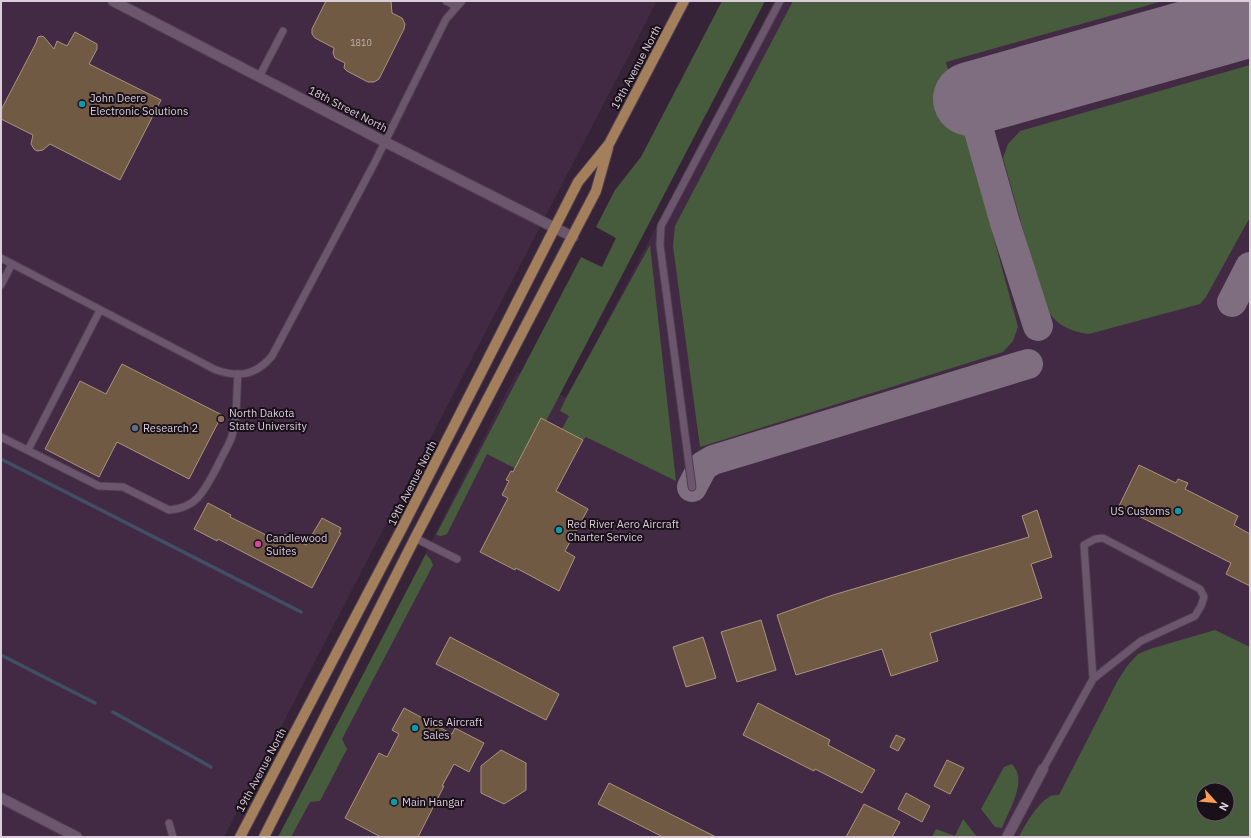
<svg xmlns="http://www.w3.org/2000/svg" width="1251" height="838" viewBox="0 0 1251 838" font-family="'IBM Plex Sans',sans-serif">
<style>
.built{fill:#422a44;fill-rule:evenodd}
.green{fill:#475c3c;fill-rule:evenodd}
.lines{fill:none;stroke-linecap:round;stroke-linejoin:round}
.stream{stroke:#414f63;stroke-width:3.5}
.taxiway{stroke:#7e6e7f;stroke-width:30}
.runway{stroke:#7e6e7f;stroke-width:74}
.building{fill:#715a44;stroke:#ac937c}
.service-casing{stroke:#4e3e50;stroke-width:9}
.minor-casing{stroke:#4e3e50;stroke-width:12}
.tertiary-casing{stroke:#4e3e50;stroke-width:12}
.primary-casing{stroke:#4e3e50;stroke-width:12}
.service{stroke:#6c566d;stroke-width:7}
.minor{stroke:#6c566d;stroke-width:10}
.tertiary{stroke:#6c566d;stroke-width:10}
.primary{stroke:#a37f5c;stroke-width:10}
.culture-dot{fill:#0f9aa8;stroke:#191019;stroke-width:1.5}
.education-dot{fill:#8d6e63;stroke:#191019;stroke-width:1.5}
.service-dot{fill:#5c6f8a;stroke:#191019;stroke-width:1.5}
.hotel-dot{fill:#d1479c;stroke:#191019;stroke-width:1.5}
.labels{text-anchor:middle;stroke-width:4;stroke-linejoin:round;paint-order:stroke}
.number-label{font-size:9px;fill:#c0b1b5}
.street-label{font-size:11px;fill:#dacedb;stroke:#191019}
.poi-label{font-size:11px;fill:#dacedb;stroke:#191019;text-anchor:start}
</style>
<rect width="100%" height="100%" fill="#362337"/>
<!-- built -->
<g class="built">
<path d="M 1,1 L 657,1 L 224,837 L 1,837 Z"/>
<path d="M 774,1 L 1250,1 L 1250,837 L 282,837 L 517,372 L 567,398 ZM 1203,790 L 1227,790 L 1227,814 L 1203,814 Z"/>
</g>
<!-- green -->
<g class="green">
<path d="M 722,1 L 765,1 L 520,471 L 487,454 L 447,534 L 441,536 L 436,535 L 581,257 L 602,267 L 616,238 L 596,227 L 615,190 L 641,157 Z"/>
<path d="M 793,1 L 1163,1 L 946,62 L 1018,327 L 1013,341 L 1003,352 L 700,447 L 673,246 L 675,226 Z"/>
<path d="M 1250,65 L 1250,217 L 1206,297 L 1200,304 L 1089,334 C 1067,331 1055,324 1044,305 L 1003,158 L 1008,144 L 1020,131 Z"/>
<path d="M 650,245 L 676,481 L 586,437 L 583,440 L 562,429 L 569,416 L 560,411 L 566,398 Z"/>
<path d="M 426,554 L 431,560 L 433,565 L 342,739 L 347,749 L 320,801 L 310,802 L 291,837 L 278,837 Z"/>
<path d="M 1215,630 L 1250,647 L 1250,837 L 1019,837 C 1025,825 1037,804 1049,797 C 1052,795 1055,795 1059,795 L 1118,680 L 1128,665 L 1138,654 L 1150,649 ZM 1203,790 L 1227,790 L 1227,814 L 1203,814 Z"/>
<path d="M 1012,764 C 1014,767 1016,769 1017,772 C 1023,788 1008,813 1002,828 L 995,827 L 981,809 L 1004,767 Z"/>
<path d="M 963,819 L 977,837 L 932,837 L 936,829 L 955,836 Z"/>
</g>
<g class="lines">
<!-- stream -->
<g class="stream">
<path d="M 1,459 L 301,612"/>
<path d="M 1,655 L 95,703"/>
<path d="M 113,712 L 211,767"/>
</g>
<!-- taxiway -->
<g class="taxiway">
<path d="M 970,99 L 1005,223 L 1038,326"/>
<path d="M 1232,302 L 1250,267"/>
<path d="M 692,487 L 703,466 L 713,460 L 1028,364"/>
</g>
<!-- runway -->
<path class="runway" d="M 970,99 L 1250,20"/>
</g>
<!-- building -->
<g class="building">
<path d="M 326,1 L 391,1 L 392,13 L 402,18 L 405,24 L 404,29 L 379,79 L 374,82 L 368,82 L 347,71 L 344,68 L 345,63 L 335,58 L 333,53 L 334,48 L 315,38 L 312,34 L 312,29 Z"/>
<path d="M 75,32 L 97,44 L 97,49 L 89,64 L 161,100 L 120,180 L 50,144 L 43,150 L 37,151 L 34,149 L 31,144 L 33,135 L 1,119 L 1,110 L 36,43 L 38,37 L 41,36 L 44,37 L 54,49 L 57,41 L 67,46 Z"/>
<path d="M 122,364 L 222,415 L 189,479 L 117,442 L 99,477 L 45,449 L 80,381 L 106,394 Z"/>
<path d="M 541,418 L 583,440 L 556,491 L 588,509 L 565,551 L 575,557 L 559,591 L 516,568 L 515,570 L 480,552 L 508,498 L 502,495 L 509,481 L 506,480 L 511,471 L 513,472 Z"/>
<path d="M 1139,465 L 1176,483 L 1178,479 L 1188,483 L 1185,489 L 1238,516 L 1234,525 L 1250,534 L 1250,586 L 1226,574 L 1231,563 L 1119,506 Z"/>
<path d="M 208,503 L 231,515 L 230,517 L 280,542 L 285,534 L 306,545 L 322,518 L 341,528 L 339,532 L 341,533 L 312,588 L 218,539 L 217,541 L 194,529 Z"/>
<path d="M 1037,510 L 1052,557 L 1031,564 L 1042,598 L 930,633 L 938,661 L 891,676 L 882,649 L 796,675 L 777,615 L 833,595 L 1029,537 L 1022,516 Z"/>
<path d="M 761,620 L 776,670 L 737,682 L 721,632 Z"/>
<path d="M 450,637 L 559,694 L 546,720 L 436,664 Z"/>
<path d="M 703,637 L 716,678 L 686,687 L 673,647 Z"/>
<path d="M 758,703 L 830,740 L 828,745 L 875,770 L 862,793 L 815,769 L 814,771 L 743,735 Z"/>
<path d="M 404,708 L 452,734 L 455,728 L 484,743 L 469,772 L 454,764 L 442,786 L 444,786 L 418,837 L 381,837 L 345,818 L 379,753 L 387,757 L 399,734 L 392,730 Z"/>
<path d="M 896,735 L 905,739 L 898,751 L 890,747 Z"/>
<path d="M 501,750 L 526,763 L 526,790 L 504,804 L 481,793 L 481,766 Z"/>
<path d="M 947,760 L 964,768 L 950,794 L 934,786 Z"/>
<path d="M 609,783 L 716,837 L 663,837 L 598,804 Z"/>
<path d="M 906,793 L 930,806 L 922,822 L 898,809 Z"/>
<path d="M 864,804 L 900,822 L 892,837 L 846,837 Z"/>
</g>
<g class="lines">
<defs>
<g id="service">
<path d="M 446,1 L 454,5"/>
<path d="M 259,77 L 283,31"/>
<path d="M 1,258 L 216,370 C 240,378 256,375 272,356 L 374,164 L 446,19 L 462,1"/>
<path d="M 1,285 L 12,264"/>
<path d="M 1,437 L 99,486 L 123,487 L 169,510 C 198,508 205,489 217,467 C 221,458 227,448 231,439 C 238,419 236,395 238,374"/>
<path d="M 28,450 L 100,310"/>
<path d="M 692,487 L 660,245 L 661,226 L 780,1"/>
<path d="M 415,538 L 457,559"/>
<path d="M 1043,769 L 1093,679 L 1141,641 L 1195,616 L 1201,606 L 1204,597 L 1200,589 L 1103,538 L 1095,539 L 1084,545 L 1093,679"/>
<path d="M 169,823 L 173,837"/>
</g>
<g id="minor">
<path d="M 1,798 L 77,837"/>
<path d="M 1007,837 L 1043,769"/>
</g>
<path id="tertiary" d="M 113,1 L 385,142 L 573,237"/>
<g id="primary">
<path d="M 240,837 L 401,530 L 578,182 L 609,144 L 684,1"/>
<path d="M 264,837 L 415,538 L 596,191 L 608,148"/>
</g>
</defs>
<!-- service casing -->
<use href="#service" class="service-casing"/>
<!-- minor casing -->
<use href="#minor" class="minor-casing"/>
<!-- tertiary casing -->
<use href="#tertiary" class="tertiary-casing"/>
<!-- primary casing -->
<use href="#primary" class="primary-casing"/>
<!-- service -->
<use href="#service" class="service"/>
<!-- minor -->
<use href="#minor" class="minor"/>
<!-- tertiary -->
<use href="#tertiary" class="tertiary"/>
<!-- primary -->
<use href="#primary" class="primary"/>
</g>
<!-- markers -->
<g class="culture-dot">
<circle cx="82" cy="104" r="4"/>
<circle cx="1178" cy="511" r="4"/>
<circle cx="559" cy="530" r="4"/>
<circle cx="415" cy="728" r="4"/>
<circle cx="394" cy="802" r="4"/>
</g>
<circle class="education-dot" cx="221" cy="419" r="4"/>
<circle class="service-dot" cx="135" cy="428" r="4"/>
<circle class="hotel-dot" cx="258" cy="544" r="4"/>
<g class="labels">
<!-- number labels -->
<g class="number-label">
<text x="361" y="46">1810</text>
</g>
<!-- street labels -->
<g class="street-label">
<text transform="translate(636 67) rotate(-62)" y="4">19th Avenue North</text>
<text transform="translate(348 109) rotate(27)" y="4">18th Street North</text>
<text transform="translate(412 483) rotate(-63)" y="4">19th Avenue North</text>
<text transform="translate(261 770) rotate(-62)" y="4">19th Avenue North</text>
</g>
<!-- poi labels -->
<g class="poi-label">
<text x="90" y="102">John Deere<tspan x="90" dy="13">Electronic Solutions</tspan></text>
<text x="229" y="417">North Dakota<tspan x="229" dy="13">State University</tspan></text>
<text x="143" y="432">Research 2</text>
<text x="1170" y="515" text-anchor="end">US Customs</text>
<text x="567" y="528">Red River Aero Aircraft<tspan x="567" dy="13">Charter Service</tspan></text>
<text x="266" y="542">Candlewood<tspan x="266" dy="13">Suites</tspan></text>
<text x="423" y="726">Vics Aircraft<tspan x="423" dy="13">Sales</tspan></text>
<text x="402" y="806">Main Hangar</text>
</g>
</g>
<!-- border -->
<rect width="1251" height="838" fill="none" stroke="#dacedb" stroke-width="4"/>
<!-- north arrow -->
<g transform="translate(1215 802) rotate(117)"><circle r="19" fill="#191019" stroke="#665c67"/>
<path d="M0-3L7 15L0 10L-7 15Z" fill="#fd9c56"/>
<text y="-6" font-size="11" font-weight="bold" text-anchor="middle" fill="#dacedb">N</text>
</g>
</svg>
